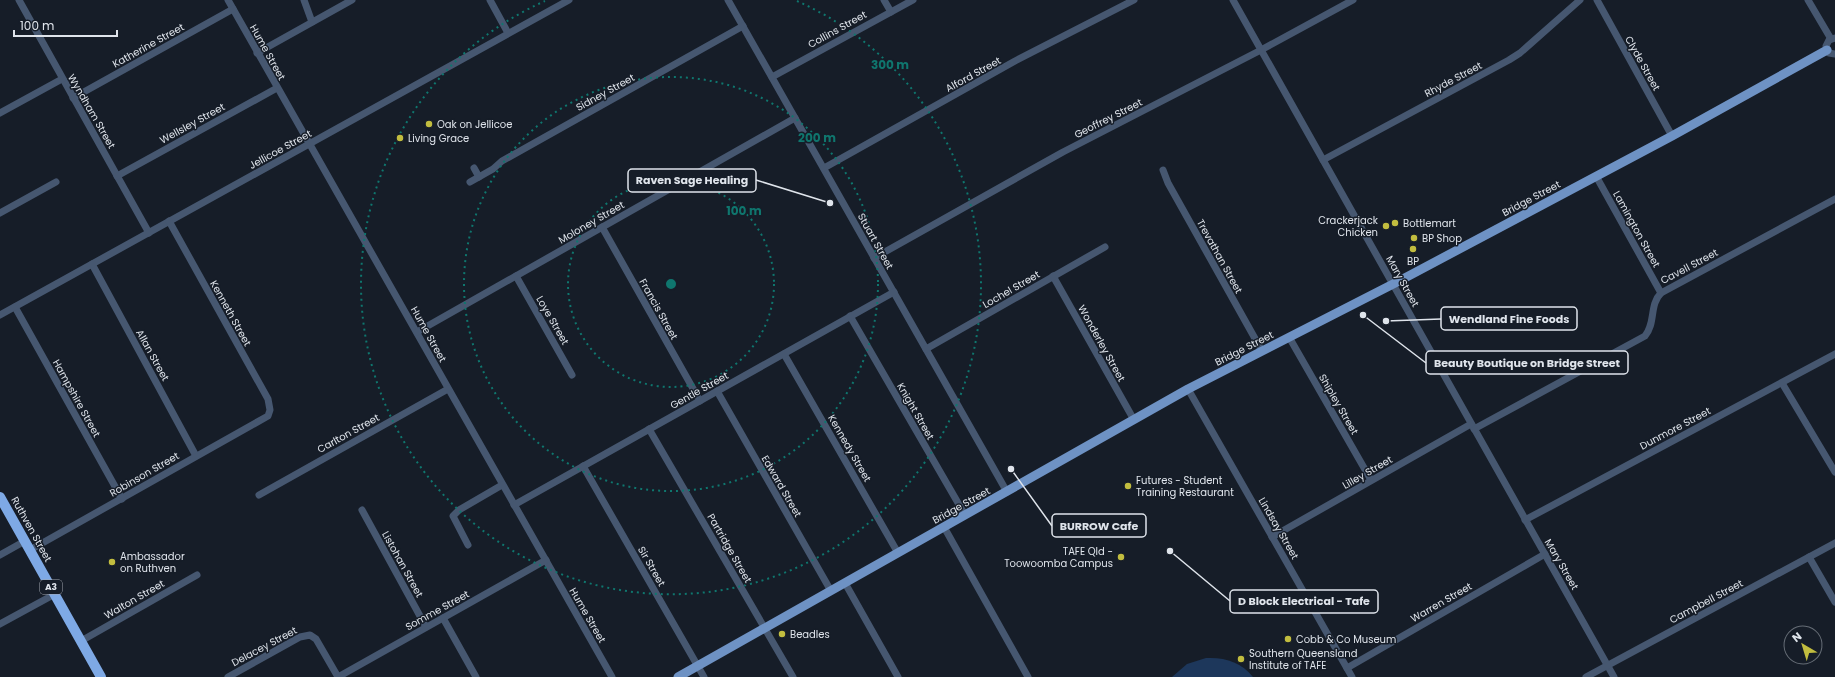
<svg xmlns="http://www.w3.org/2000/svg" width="1835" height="677" viewBox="0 0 1835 677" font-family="Poppins,sans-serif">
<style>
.green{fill:#1d375b}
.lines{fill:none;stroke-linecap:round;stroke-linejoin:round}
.minor{stroke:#465770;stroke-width:7}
.major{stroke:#6e92c4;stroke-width:9}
.highway{stroke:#7ea9e5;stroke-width:10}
.ring{fill:none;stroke:#0f766e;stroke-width:2;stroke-dasharray:2 4}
.poi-dot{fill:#c2bd3f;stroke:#161d28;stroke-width:1.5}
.labels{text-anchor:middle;stroke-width:3;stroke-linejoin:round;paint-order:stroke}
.shield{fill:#161d28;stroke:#a3a8b0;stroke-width:1}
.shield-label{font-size:9px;font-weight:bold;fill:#dfe4eb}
.street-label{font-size:10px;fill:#dfe4eb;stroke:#161d28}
.poi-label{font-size:10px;fill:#dfe4eb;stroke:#161d28;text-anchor:start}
.centre{fill:#0f766e;stroke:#161d28;stroke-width:2}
.ring-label{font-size:12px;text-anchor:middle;font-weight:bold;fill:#0f766e;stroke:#161d28;stroke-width:3;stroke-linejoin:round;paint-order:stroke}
.leader{fill:none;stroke:#dfe4eb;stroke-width:1.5}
.callout-dot{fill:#dfe4eb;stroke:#161d28;stroke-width:1.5}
.callout{fill:#161d28;stroke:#dfe4eb;stroke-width:1.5}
.callout-label{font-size:11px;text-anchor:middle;font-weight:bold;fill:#dfe4eb}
</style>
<rect width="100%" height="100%" fill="#161d28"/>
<!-- green -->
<path class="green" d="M 1206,658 C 1225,657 1241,662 1253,677 L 1172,677 L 1187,664 Z"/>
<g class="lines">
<!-- minor -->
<g class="minor">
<path d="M 19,0 L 149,233"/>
<path d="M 228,0 L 612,677"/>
<path d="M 304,0 L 312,22"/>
<path d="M 490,0 L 508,33"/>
<path d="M 728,0 L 1007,492"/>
<path d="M 884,0 L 891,12"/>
<path d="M 1233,0 L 1614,677"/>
<path d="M 1597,0 L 1672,136"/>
<path d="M 1808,0 L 1831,39"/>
<path d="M 1835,38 L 1829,40 L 1826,46 L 1829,53 L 1835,54"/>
<path d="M 257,53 L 352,0"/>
<path d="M 772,77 L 913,0"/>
<path d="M 73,98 L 233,9"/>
<path d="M 0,113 L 62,79"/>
<path d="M 1323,160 L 1509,60 L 1520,53 L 1580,0"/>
<path d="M 474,168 L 479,177"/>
<path d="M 824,168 L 1015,61 L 1134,0"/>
<path d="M 1163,170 L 1168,183 L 1262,351"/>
<path d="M 117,176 L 277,88"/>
<path d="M 1596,176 L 1661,293"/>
<path d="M 470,182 L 493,169 L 502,161 L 743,26"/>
<path d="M 0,213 L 56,182"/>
<path d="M 602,227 L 700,401"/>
<path d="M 874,258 L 1063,152 L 1261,50 L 1353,0"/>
<path d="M 92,264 L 196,456"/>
<path d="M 516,276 L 572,375"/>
<path d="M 1053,276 L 1134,420"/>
<path d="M 15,307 L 122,499"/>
<path d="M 0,315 L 569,0"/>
<path d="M 850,316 L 965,515"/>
<path d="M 417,332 L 795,118"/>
<path d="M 1289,337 L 1371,480"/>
<path d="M 926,349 L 1105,247"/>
<path d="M 784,354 L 898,553"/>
<path d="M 1782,383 L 1835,472"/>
<path d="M 1188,389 L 1352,677"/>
<path d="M 717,391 L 831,591"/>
<path d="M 649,429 L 793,677"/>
<path d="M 1474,429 L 1645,336 C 1656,323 1649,305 1661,293 L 1835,199"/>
<path d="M 583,466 L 704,677"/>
<path d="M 259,495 L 448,389"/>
<path d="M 514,505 L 894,292"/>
<path d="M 362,510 L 426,627"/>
<path d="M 1525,520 L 1835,354"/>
<path d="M 944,527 L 1028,677"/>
<path d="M 1272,537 L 1471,424"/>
<path d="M 468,545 L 453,516 L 459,510 L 502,485"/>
<path d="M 30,550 L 268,416 L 270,410 L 268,399 L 169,221"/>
<path d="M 0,555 L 25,541"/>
<path d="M 1809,557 L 1835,602"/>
<path d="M 845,583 L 898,677"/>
<path d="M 443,618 L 476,677"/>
<path d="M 0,624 L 55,594"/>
<path d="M 81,641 L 197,575"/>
<path d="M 1347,668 L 1545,554"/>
<path d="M 228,677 L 300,637 L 310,635 L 316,639 L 338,677"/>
<path d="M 338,677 L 546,560"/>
<path d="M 1586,677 L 1835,543"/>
</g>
<!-- major -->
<path class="major" d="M 678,677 L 1188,389 L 1401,280 L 1672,136 L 1827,50"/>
<!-- highway -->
<path class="highway" d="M 0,497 L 101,677"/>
</g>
<!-- distance rings -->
<g class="ring">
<circle cx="671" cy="284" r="103"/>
<circle cx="671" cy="284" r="207"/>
<path d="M797 1A310 310 0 1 1 545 1"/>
</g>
<!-- markers -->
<g class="poi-dot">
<circle cx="429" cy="124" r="4"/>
<circle cx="400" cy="138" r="4"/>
<circle cx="1395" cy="223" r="4"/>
<circle cx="1386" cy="226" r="4"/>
<circle cx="1414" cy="238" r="4"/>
<circle cx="1413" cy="249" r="4"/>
<circle cx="1128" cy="486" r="4"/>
<circle cx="1121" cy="557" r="4"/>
<circle cx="112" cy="562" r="4"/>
<circle cx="782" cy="634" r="4"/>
<circle cx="1288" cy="639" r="4"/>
<circle cx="1241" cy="659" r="4"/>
</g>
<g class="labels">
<!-- shield labels -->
<rect class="shield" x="40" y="580" width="22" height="14" rx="3"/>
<g class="shield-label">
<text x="51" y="590">A3</text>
</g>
<!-- street labels -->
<g class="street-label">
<text transform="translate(837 29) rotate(-29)" y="4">Collins Street</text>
<text transform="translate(148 45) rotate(-29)" y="4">Katherine Street</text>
<text transform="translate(268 52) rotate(61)" y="4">Hume Street</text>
<text transform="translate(1643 63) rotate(61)" y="4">Clyde Street</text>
<text transform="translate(973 74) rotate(-29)" y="4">Alford Street</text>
<text transform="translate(1453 79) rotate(-28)" y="4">Rhyde Street</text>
<text transform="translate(605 92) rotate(-29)" y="4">Sidney Street</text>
<text transform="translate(92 111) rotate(60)" y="4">Wyndham Street</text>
<text transform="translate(1108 118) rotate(-27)" y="4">Geoffrey Street</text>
<text transform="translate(192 123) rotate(-29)" y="4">Wellsley Street</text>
<text transform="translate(280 149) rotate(-29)" y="4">Jellicoe Street</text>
<text transform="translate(1531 198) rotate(-28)" y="4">Bridge Street</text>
<text transform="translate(591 222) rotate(-30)" y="4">Moloney Street</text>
<text transform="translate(1637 229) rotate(61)" y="4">Lamington Street</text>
<text transform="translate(876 241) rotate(61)" y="4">Stuart Street</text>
<text transform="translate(1220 256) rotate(61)" y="4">Trevathan Street</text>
<text transform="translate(1689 266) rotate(-28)" y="4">Cavell Street</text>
<text transform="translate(1403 281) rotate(61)" y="4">Mary Street</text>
<text transform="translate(1011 289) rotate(-30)" y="4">Lochel Street</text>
<text transform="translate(659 309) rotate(61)" y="4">Francis Street</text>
<text transform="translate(231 313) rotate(61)" y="4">Kenneth Street</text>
<text transform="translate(553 320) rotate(60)" y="4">Loye Street</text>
<text transform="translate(429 334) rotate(61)" y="4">Hume Street</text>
<text transform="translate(1102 343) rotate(61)" y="4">Wonderley Street</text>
<text transform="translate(1244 348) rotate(-27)" y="4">Bridge Street</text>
<text transform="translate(153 355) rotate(61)" y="4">Allan Street</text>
<text transform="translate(699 390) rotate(-29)" y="4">Gentle Street</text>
<text transform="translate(77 398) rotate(61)" y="4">Hampshire Street</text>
<text transform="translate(1339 404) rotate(60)" y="4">Shipley Street</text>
<text transform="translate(916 411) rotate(60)" y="4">Knight Street</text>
<text transform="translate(1675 428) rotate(-28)" y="4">Dunmore Street</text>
<text transform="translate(348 433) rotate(-29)" y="4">Carlton Street</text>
<text transform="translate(850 448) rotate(60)" y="4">Kennedy Street</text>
<text transform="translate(1367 472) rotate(-30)" y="4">Lilley Street</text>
<text transform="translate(144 474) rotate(-30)" y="4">Robinson Street</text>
<text transform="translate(782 486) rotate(60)" y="4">Edward Street</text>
<text transform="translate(961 505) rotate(-29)" y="4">Bridge Street</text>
<text transform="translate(1279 528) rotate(60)" y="4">Lindsay Street</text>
<text transform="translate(32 529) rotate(61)" y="4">Ruthven Street</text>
<text transform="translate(730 548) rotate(60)" y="4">Partridge Street</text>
<text transform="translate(403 564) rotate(61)" y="4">Listohan Street</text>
<text transform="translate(1562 564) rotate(60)" y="4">Mary Street</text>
<text transform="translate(652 566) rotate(60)" y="4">Sir Street</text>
<text transform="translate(134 599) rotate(-30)" y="4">Walton Street</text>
<text transform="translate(1706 601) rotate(-28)" y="4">Campbell Street</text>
<text transform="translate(1441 602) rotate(-30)" y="4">Warren Street</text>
<text transform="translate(437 610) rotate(-29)" y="4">Somme Street</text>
<text transform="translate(588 615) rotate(60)" y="4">Hume Street</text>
<text transform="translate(264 646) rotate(-28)" y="4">Delacey Street</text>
</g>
<!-- poi labels -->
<g class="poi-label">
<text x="437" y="128">Oak on Jellicoe</text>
<text x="408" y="142">Living Grace</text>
<text x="1378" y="224" text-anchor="end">Crackerjack<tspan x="1378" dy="12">Chicken</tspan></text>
<text x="1403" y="227">Bottlemart</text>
<text x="1422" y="242">BP Shop</text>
<text x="1413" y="265" text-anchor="middle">BP</text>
<text x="1136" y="484">Futures - Student<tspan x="1136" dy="12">Training Restaurant</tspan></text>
<text x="1113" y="555" text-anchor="end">TAFE Qld -<tspan x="1113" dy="12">Toowoomba Campus</tspan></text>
<text x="120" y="560">Ambassador<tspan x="120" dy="12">on Ruthven</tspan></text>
<text x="790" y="638">Beadles</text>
<text x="1296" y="643">Cobb &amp; Co Museum</text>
<text x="1249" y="657">Southern Queensland<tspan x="1249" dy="12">Institute of TAFE</tspan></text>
</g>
</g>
<circle cx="671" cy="284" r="6" class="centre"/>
<g class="ring-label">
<text x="890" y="69">300 m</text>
<text x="817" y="142">200 m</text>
<text x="744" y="215">100 m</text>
</g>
<!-- callouts -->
<path class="leader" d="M830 203L756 180M1386 321L1441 319M1363 315L1426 363M1011 469L1052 526M1170 551L1230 601"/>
<g class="callout-dot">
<circle cx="830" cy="203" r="4"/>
<circle cx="1386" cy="321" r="4"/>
<circle cx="1363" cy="315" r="4"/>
<circle cx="1011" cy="469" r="4"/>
<circle cx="1170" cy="551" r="4"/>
</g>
<g class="callout">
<rect x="628" y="169" width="128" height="23" rx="4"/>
<rect x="1441" y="307" width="136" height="23" rx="4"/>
<rect x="1426" y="351" width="202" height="23" rx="4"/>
<rect x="1052" y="514" width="94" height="23" rx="4"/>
<rect x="1230" y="590" width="148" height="23" rx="4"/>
</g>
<g class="callout-label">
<text x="692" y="184">Raven Sage Healing</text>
<text x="1509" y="323">Wendland Fine Foods</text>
<text x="1527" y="367">Beauty Boutique on Bridge Street</text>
<text x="1099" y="530">BURROW Cafe</text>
<text x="1304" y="605">D Block Electrical - Tafe</text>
</g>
<!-- north arrow -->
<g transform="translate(1803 645) rotate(322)"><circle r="19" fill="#161d28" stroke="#666d76"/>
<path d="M0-3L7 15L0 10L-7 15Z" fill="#c2bd3f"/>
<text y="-6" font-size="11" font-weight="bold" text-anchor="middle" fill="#dfe4eb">N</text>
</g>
<!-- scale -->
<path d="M14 30v6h103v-6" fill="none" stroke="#dfe4eb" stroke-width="2"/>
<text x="20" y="30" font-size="12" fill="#dfe4eb" stroke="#161d28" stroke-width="3" paint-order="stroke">100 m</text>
</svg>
